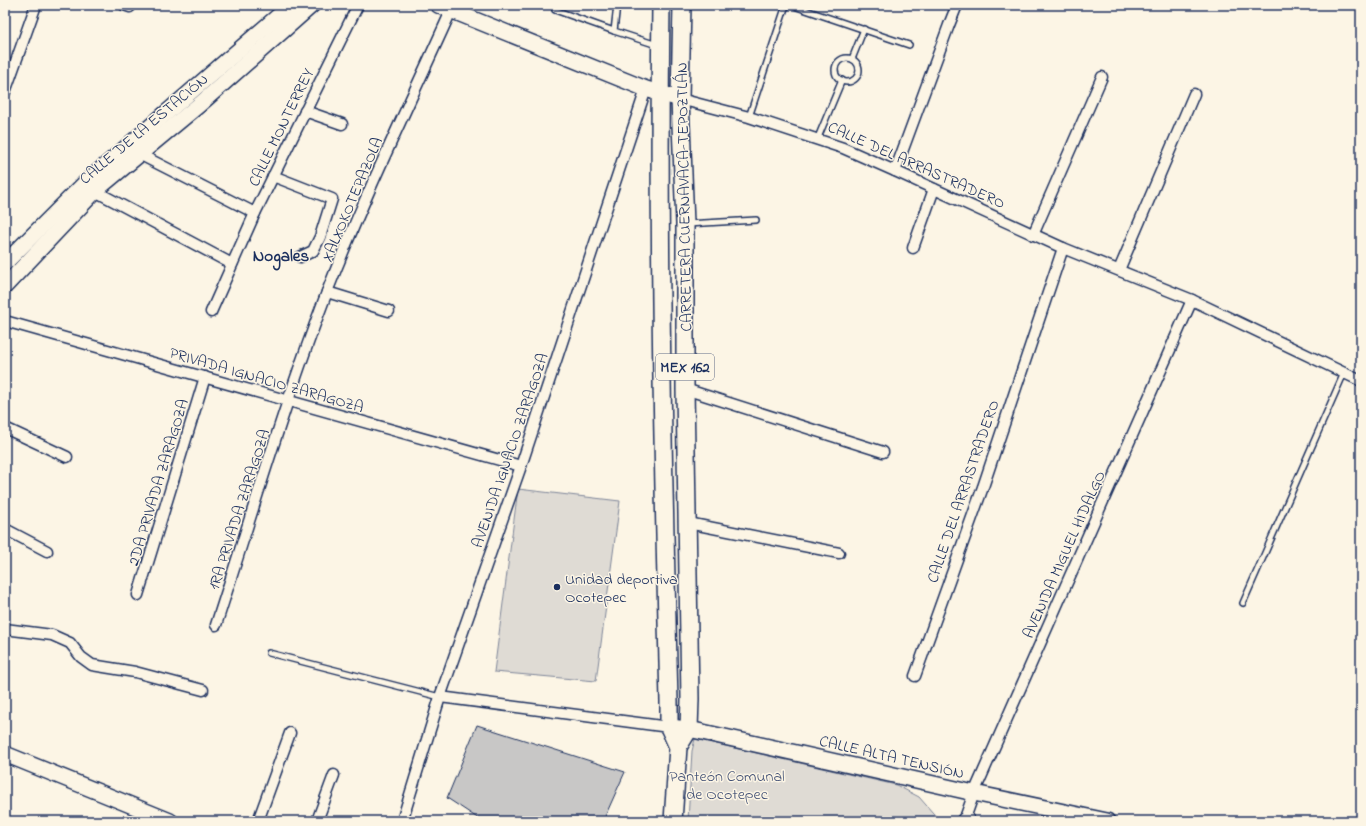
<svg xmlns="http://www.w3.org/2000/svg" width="1366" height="826" viewBox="0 0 1366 826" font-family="'Indie Flower',sans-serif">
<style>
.green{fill:#dfdbd4;stroke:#7d8599}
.building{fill:#c8c7c6;stroke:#1b2f5e}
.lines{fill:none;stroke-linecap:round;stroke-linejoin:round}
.lane-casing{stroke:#1b2f5e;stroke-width:8}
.street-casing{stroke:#1b2f5e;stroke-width:13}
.secondary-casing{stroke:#1b2f5e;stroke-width:18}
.primary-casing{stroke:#1b2f5e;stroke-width:20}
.lane{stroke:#fcf5e5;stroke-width:5}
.street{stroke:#fcf5e5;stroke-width:10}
.secondary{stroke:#fcf5e5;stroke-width:15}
.primary{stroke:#fcf5e5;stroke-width:17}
.poi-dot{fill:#1b2f5e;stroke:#fcf5e5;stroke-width:1.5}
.labels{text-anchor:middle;stroke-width:3;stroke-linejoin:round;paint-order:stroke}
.shield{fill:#fcf5e5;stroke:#5e6a86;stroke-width:1}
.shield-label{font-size:15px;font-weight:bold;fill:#1b2f5e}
.street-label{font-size:16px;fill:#1b2f5e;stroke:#fcf5e5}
.poi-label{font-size:16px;fill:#1b2f5e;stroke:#fcf5e5;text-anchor:start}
.park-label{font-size:16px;fill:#425176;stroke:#fcf5e5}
.neighbourhood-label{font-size:17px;font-weight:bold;fill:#1b2f5e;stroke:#fcf5e5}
</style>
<rect width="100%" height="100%" fill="#fcf5e5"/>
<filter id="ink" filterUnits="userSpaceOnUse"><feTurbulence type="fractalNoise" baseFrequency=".025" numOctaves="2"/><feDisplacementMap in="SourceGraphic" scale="8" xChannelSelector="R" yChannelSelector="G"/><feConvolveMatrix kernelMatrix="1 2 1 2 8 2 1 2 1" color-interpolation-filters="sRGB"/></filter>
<g filter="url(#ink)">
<!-- green -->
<g class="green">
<path d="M 518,489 L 620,501 L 596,681 L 494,672 Z"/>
<path d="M 695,739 L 896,785 L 919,797 L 940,821 L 688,821 L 692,751 Z"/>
</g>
<!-- building -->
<path class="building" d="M 477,725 L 625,772 L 603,821 L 482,821 L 447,798 Z"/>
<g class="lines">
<defs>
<g id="lane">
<path d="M 556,5 L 555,10 L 614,31"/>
<path d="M 617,5 L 614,31 L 657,45"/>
<path d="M 791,5 L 909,45"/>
<circle cx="847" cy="70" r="12"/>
<path d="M 852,59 L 864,29"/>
<path d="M 749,117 L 785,8 L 789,5"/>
<path d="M 817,140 L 842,80"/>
<path d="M 687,224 L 756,220"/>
<path d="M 1243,603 L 1344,373"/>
<path d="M 269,653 L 440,697"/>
</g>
<g id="street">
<path d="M 124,5 L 130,7"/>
<path d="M 5,92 L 36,5"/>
<path d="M 680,99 L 749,117 L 843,148 L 895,171 L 1063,248 L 1192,300 L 1361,381"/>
<path d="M 305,111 L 342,124"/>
<path d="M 135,152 L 255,213"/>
<path d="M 895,171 L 949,25 L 957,5"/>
<path d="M 273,176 L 332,199 L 320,237 L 313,251 L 300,257"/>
<path d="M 95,191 L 232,264"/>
<path d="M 1033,235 L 1102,77"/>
<path d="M 913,248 L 934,189"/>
<path d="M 1119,270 L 1194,94"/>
<path d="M 327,292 L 389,311"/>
<path d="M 211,312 L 255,213 L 358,5"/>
<path d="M 5,321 C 177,369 349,419 521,466"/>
<path d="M 685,389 L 883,452"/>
<path d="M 5,428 L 67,457"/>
<path d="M 688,523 L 839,553"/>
<path d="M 5,529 L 47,551"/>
<path d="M 138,595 L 205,377"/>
<path d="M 216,625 C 252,514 285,401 327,292 C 364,197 409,104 451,11"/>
<path d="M 5,629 L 52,635 L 70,643 L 81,657 L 92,665 L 135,672 L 203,690"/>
<path d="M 915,676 L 983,487 L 1063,248"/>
<path d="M 440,697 L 669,727"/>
<path d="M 258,821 L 290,733"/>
<path d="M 317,821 L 334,775"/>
<path d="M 402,821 L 440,697 L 521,466 L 646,89"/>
<path d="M 964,821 L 974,793 L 1192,300"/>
</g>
<g id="secondary">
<path d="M 438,5 L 646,89 L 680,99"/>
<path d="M 5,263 L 83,185 L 291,5"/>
<path d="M 5,286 L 95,191 L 200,104 L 312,5"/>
<path d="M 669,727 L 689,729 L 974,793 L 1107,821"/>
<path d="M 5,754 L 170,821"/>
<path d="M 965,820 L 967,821"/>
</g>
<g id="primary">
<path d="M 661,5 C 658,237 663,469 669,701 L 669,727 L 678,747"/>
<path d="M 673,821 L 678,747 L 689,729 L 690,699 L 685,389 L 685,224 L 680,99 L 682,5"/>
</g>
</defs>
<!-- lane casing -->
<use href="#lane" class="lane-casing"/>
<!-- street casing -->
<use href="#street" class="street-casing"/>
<!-- secondary casing -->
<use href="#secondary" class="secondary-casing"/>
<!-- primary casing -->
<use href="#primary" class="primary-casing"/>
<!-- lane -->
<use href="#lane" class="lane"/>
<!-- street -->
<use href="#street" class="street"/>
<!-- secondary -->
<use href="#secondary" class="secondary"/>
<!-- primary -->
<use href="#primary" class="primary"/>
</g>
</g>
<!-- markers -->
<circle class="poi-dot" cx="557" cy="587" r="4"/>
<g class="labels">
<!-- shield labels -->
<rect class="shield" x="656" y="354" width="58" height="26" rx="3"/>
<g class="shield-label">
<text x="685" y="372">MEX 162</text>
</g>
<!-- street labels -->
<g class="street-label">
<text transform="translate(280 127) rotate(-64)" y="6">CALLE MONTERREY</text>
<text transform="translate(143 128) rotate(-40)" y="6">CALLE DE LA ESTACIÓN</text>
<text transform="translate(917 164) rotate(24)" y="6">CALLE DEL ARRASTRADERO</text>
<text transform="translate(683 197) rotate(-91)" y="6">CARRETERA CUERNAVACA-TEPOZTLÁN</text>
<text transform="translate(351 199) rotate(-67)" y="6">XALXOKOTEPAZOLA</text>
<text transform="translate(267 379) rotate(16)" y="6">PRIVADA IGNACIO ZARAGOZA</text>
<text transform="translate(509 450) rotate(-71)" y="6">AVENIDA IGNACIO ZARAGOZA</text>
<text transform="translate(157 482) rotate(-73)" y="6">2DA PRIVADA ZARAGOZA</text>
<text transform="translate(962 491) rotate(-71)" y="6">CALLE DEL ARRASTRADERO</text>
<text transform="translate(238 509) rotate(-72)" y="6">1RA PRIVADA ZARAGOZA</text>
<text transform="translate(1063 554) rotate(-66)" y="6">AVENIDA MIGUEL HIDALGO</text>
<text transform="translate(892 756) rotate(13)" y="6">CALLE ALTA TENSIÓN</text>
</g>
<!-- poi labels -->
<g class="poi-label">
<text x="565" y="584">Unidad deportiva<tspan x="565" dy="18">Ocotepec</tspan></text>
</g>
<!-- park labels -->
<g class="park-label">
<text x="727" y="781">Panteón Comunal<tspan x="727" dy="18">de Ocotepec</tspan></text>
</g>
<!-- neighbourhood labels -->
<g class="neighbourhood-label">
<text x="281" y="261">Nogales</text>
</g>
</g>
<!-- margin -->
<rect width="1366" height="826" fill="none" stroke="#fcf5e5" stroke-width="20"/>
<rect x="10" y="10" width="1346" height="806" fill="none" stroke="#1b2f5e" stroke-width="1.5" filter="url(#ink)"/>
</svg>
